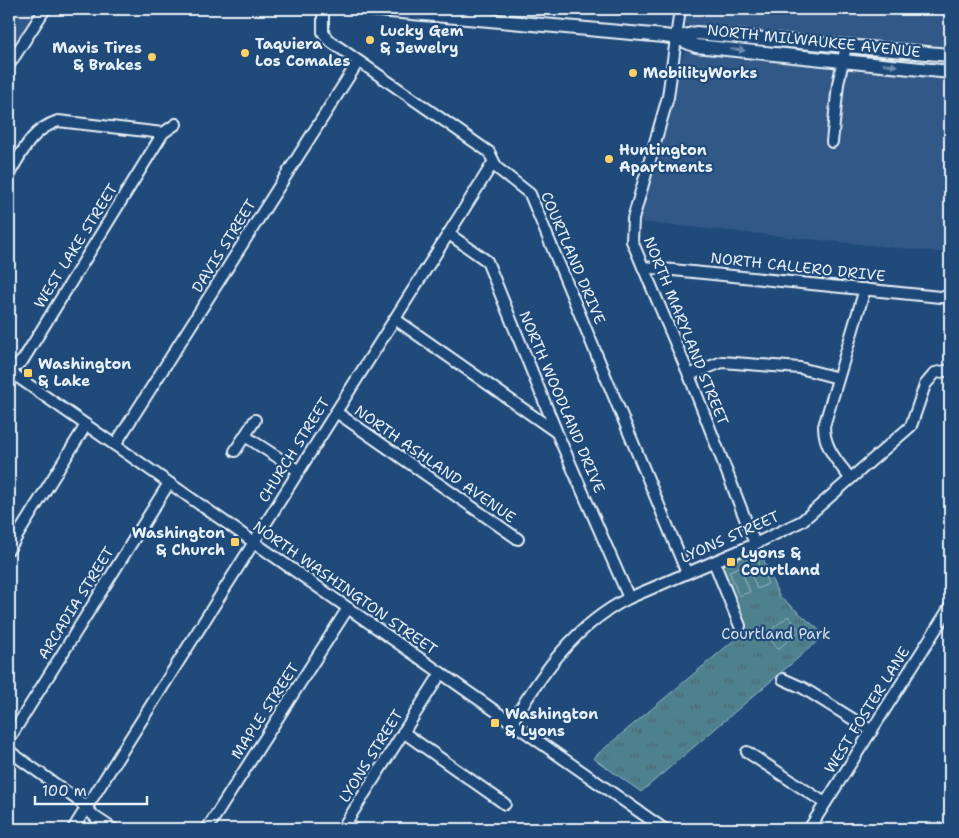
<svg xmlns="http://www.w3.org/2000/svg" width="959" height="838" viewBox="0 0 959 838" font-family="'Shantell Sans',sans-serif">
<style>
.built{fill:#325887}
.park{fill:url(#park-tufts);stroke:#9bb9c2}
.garden{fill:#4e818d;stroke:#9bb9c2}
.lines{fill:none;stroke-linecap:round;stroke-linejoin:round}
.minor-casing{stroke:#e8f1f8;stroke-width:14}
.major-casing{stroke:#e8f1f8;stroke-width:16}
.minor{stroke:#1f4a7a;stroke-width:10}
.major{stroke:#1f4a7a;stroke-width:12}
.oneway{fill:#6f8dac}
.poi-dot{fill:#ffd166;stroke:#1f4a7a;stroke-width:2}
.labels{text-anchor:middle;stroke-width:4.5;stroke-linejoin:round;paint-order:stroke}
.poi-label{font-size:15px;font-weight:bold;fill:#e8f1f8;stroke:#1f4a7a;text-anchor:start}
.street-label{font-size:15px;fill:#e8f1f8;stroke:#1f4a7a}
.park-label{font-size:15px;fill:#d1e0e8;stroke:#1f4a7a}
</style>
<defs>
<pattern id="park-tufts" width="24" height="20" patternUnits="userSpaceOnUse" patternTransform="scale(1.25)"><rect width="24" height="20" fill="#4e818d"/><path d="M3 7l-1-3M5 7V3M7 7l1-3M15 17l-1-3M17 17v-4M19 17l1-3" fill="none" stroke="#4a676f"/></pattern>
</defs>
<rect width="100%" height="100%" fill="#1f4a7a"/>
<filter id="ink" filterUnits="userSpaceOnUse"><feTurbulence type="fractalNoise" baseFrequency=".02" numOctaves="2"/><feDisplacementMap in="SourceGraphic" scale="10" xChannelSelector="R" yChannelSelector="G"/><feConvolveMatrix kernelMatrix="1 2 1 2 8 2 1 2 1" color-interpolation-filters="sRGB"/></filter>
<g filter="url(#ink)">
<!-- built -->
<g class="built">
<path d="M 9,9 L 36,9 L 9,53 Z"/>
<path d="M 685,9 L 950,9 L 950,51 L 890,42 L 830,40 L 693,29 L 686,24 Z"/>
<path d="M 690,49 L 950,78 L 950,253 L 638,222 L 681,61 L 684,53 Z"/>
</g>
<!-- park -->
<path class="park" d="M 760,551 L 779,596 L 825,635 L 641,792 L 593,758 L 733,641 L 745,626 L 721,566 Z"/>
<!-- garden -->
<g class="garden">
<path d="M 758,560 L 768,584 L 757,589 L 747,564 Z"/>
<path d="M 740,567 L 750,592 L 739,596 L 729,571 Z"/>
<path d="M 788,616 L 800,631 L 778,649 L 766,634 Z"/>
</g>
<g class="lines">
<defs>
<g id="minor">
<path d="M 323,9 L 323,32 L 327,39 L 489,152 L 497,168 L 530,194 L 687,573"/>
<path d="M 680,9 L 668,97 L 633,219 L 632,241 L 689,375 L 755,544"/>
<path d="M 9,65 L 45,9"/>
<path d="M 832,142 L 838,84 L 846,46"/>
<path d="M 9,174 C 23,151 31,130 58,121 L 163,133"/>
<path d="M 449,234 L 487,261 L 557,433 L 629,598"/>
<path d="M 643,267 L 950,298"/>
<path d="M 395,319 L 556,432"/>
<path d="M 9,371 L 664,829"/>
<path d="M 9,372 L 23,360 L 163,133 L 176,124"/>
<path d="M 689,375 L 722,362 L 800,368 L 838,378"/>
<path d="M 336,412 L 518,539"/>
<path d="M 245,436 L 299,471"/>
<path d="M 115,445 L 358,62"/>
<path d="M 235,451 L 255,420"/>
<path d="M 850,478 C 838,462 824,448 824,426 L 865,289"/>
<path d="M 9,549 L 86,425"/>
<path d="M 714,562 L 740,626"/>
<path d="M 783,679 L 803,688 L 872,731"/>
<path d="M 512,722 C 543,672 575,625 629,598 L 755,544 L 802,521 L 911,426 L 925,385 L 935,373 L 950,370"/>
<path d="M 403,732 L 505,804"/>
<path d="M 9,739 L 169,483"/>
<path d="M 9,751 L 79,801 L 95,817 L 113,829"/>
<path d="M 747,752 L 825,803"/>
<path d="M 346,823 L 355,829"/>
<path d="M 73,829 L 493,163"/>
<path d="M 207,829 L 348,608"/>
<path d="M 342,829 L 441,673"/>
<path d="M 809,829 L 950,607"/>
</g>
<g id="major">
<path d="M 368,9 L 664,36 L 677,38 L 696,46 L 950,72"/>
<path d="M 677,38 L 696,33 L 950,55"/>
</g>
</defs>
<!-- minor casing -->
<use href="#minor" class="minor-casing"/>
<!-- major casing -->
<use href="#major" class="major-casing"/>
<!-- minor -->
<use href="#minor" class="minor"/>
<!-- major -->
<use href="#major" class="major"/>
</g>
<!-- one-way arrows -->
<defs><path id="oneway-solid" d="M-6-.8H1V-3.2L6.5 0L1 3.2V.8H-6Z" transform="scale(1.25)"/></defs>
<g class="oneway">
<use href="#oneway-solid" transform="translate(738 50) rotate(5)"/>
<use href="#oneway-solid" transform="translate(890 65) rotate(7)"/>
</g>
</g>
<!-- markers -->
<g class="poi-dot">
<circle cx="370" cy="40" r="5"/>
<circle cx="245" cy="53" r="5"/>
<circle cx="152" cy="57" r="5"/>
<circle cx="633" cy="73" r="5"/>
<circle cx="609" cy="159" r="5"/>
<rect x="23" y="368" width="10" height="10" rx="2.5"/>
<rect x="230" y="537" width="10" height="10" rx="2.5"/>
<rect x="726" y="557" width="10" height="10" rx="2.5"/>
<rect x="490" y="718" width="10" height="10" rx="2.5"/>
</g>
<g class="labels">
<!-- poi labels -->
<g class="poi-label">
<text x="380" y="36">Lucky Gem<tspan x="380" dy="17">&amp; Jewelry</tspan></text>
<text x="255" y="49">Taquiera<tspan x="255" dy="17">Los Comales</tspan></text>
<text x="142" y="53" text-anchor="end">Mavis Tires<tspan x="142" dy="17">&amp; Brakes</tspan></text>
<text x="643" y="78">MobilityWorks</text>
<text x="619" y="155">Huntington<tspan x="619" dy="17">Apartments</tspan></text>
<text x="38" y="369">Washington<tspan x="38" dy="17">&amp; Lake</tspan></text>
<text x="225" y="538" text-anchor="end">Washington<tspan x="225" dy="17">&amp; Church</tspan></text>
<text x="741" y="558">Lyons &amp;<tspan x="741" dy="17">Courtland</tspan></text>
<text x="505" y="719">Washington<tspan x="505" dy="17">&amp; Lyons</tspan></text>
</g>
<!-- street labels -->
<g class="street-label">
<text transform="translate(814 41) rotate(6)" y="5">NORTH MILWAUKEE AVENUE</text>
<text transform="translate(76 246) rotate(-58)" y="5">WEST LAKE STREET</text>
<text transform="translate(224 246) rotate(-58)" y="5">DAVIS STREET</text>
<text transform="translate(573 258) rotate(67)" y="5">COURTLAND DRIVE</text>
<text transform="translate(798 267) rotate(6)" y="5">NORTH CALLERO DRIVE</text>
<text transform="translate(686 331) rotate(68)" y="5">NORTH MARYLAND STREET</text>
<text transform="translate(562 402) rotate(67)" y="5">NORTH WOODLAND DRIVE</text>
<text transform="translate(294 450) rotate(-58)" y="5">CHURCH STREET</text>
<text transform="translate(435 464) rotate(35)" y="5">NORTH ASHLAND AVENUE</text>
<text transform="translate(730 537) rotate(-24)" y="5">LYONS STREET</text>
<text transform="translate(345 588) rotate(35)" y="5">NORTH WASHINGTON STREET</text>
<text transform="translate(76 603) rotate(-58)" y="5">ARCADIA STREET</text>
<text transform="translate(867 710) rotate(-58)" y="5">WEST FOSTER LANE</text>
<text transform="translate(265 711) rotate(-57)" y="5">MAPLE STREET</text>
<text transform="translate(371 756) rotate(-58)" y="5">LYONS STREET</text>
</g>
<!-- park labels -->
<g class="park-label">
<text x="776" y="639">Courtland Park</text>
</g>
</g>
<!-- margin -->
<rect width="959" height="838" fill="none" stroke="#1f4a7a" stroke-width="30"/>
<rect x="15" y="15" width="929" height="808" fill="none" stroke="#e8f1f8" stroke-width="2" filter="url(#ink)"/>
<!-- scale -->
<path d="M35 796v8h112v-8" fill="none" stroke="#e8f1f8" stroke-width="2.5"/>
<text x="42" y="796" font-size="15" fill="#e8f1f8" stroke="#1f4a7a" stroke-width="4" paint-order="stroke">100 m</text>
</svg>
